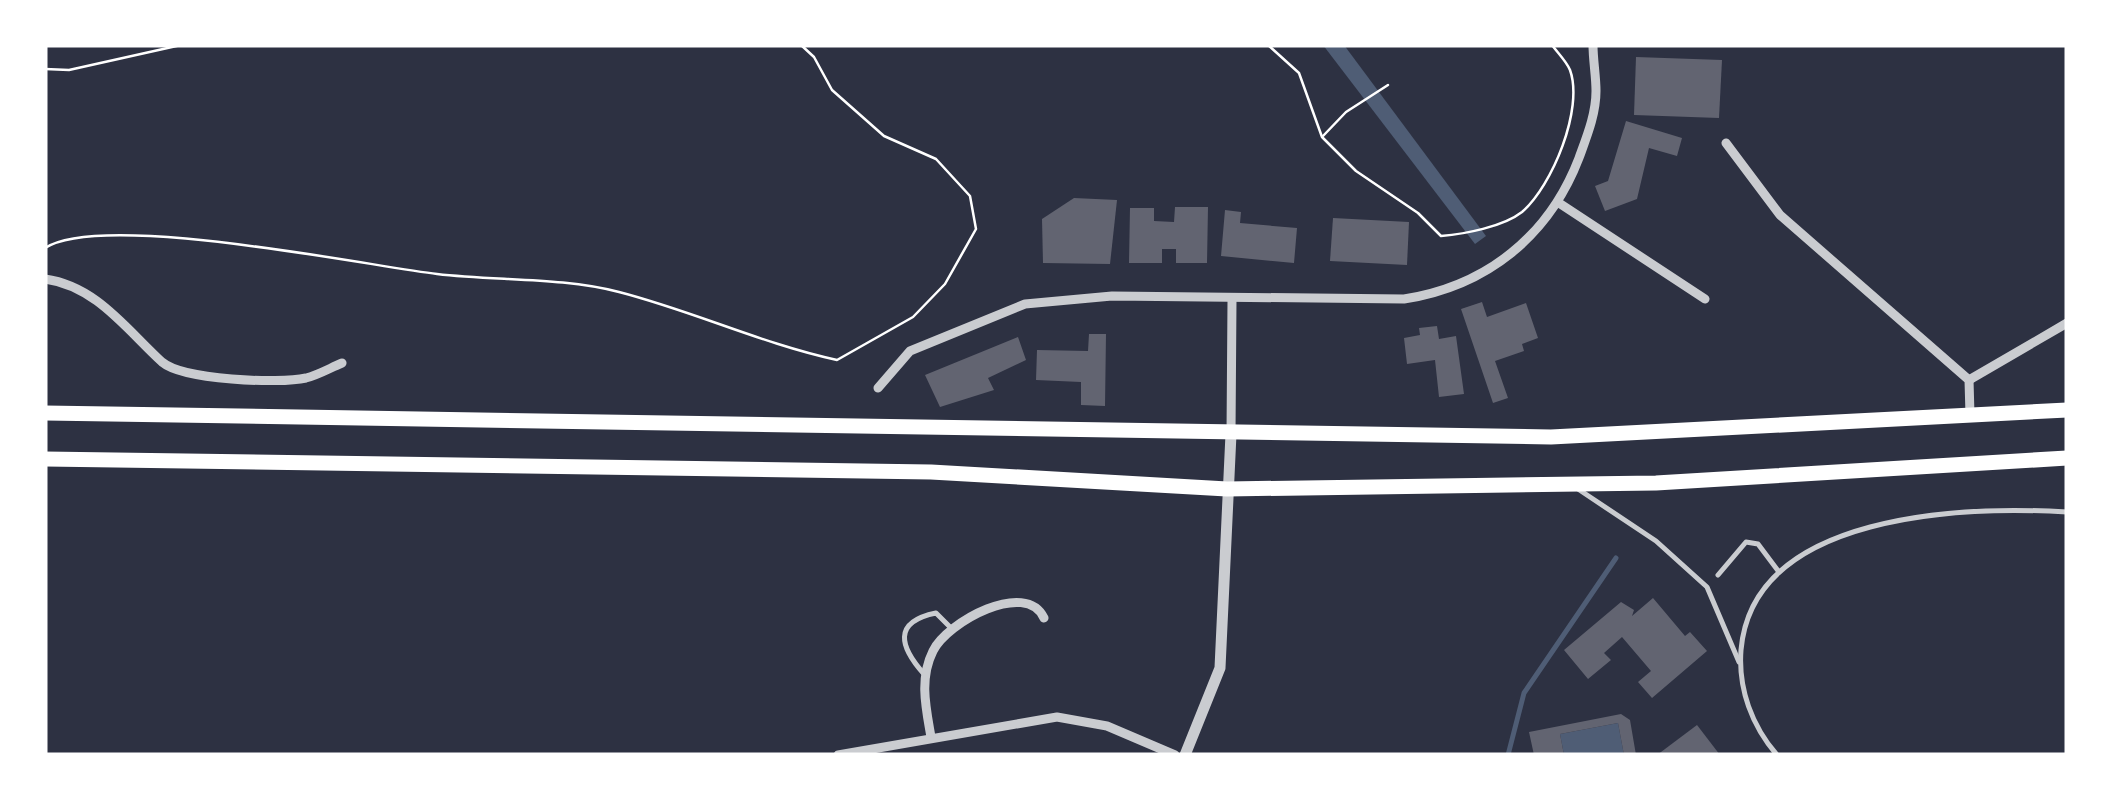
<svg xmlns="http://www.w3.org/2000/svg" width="2112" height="800" viewBox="0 0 2112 800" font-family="Jost,sans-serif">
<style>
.water{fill:#4f5d75}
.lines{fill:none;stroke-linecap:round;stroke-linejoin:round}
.stream{stroke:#4f5d75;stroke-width:5}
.building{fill:#626471}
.path{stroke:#fff;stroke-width:2.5}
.service{stroke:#caccd0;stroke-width:5}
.minor{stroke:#caccd0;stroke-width:9}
.tertiary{stroke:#caccd0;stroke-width:11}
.trunk{stroke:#fff;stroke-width:15}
</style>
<rect width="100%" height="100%" fill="#2d3142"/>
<!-- water -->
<g class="water">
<path d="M 1323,45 L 1344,45 L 1486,236 L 1475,244 Z"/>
<path d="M 1618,723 L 1624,755 L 1564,755 L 1560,734 Z"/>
</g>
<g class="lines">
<!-- stream -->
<path class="stream" d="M 1508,755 L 1524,693 L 1616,558"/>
</g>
<!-- building -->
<g class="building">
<path d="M 1636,57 L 1722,60 L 1719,118 L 1634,115 Z"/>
<path d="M 1626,121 L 1682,138 L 1677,156 L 1649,148 L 1637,199 L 1605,211 L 1595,186 L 1608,181 Z"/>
<path d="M 1074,198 L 1117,200 L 1110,264 L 1043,263 L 1042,219 Z"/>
<path d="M 1175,207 L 1208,207 L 1207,263 L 1176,263 L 1176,249 L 1162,249 L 1162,263 L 1129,263 L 1130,208 L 1154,208 L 1154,221 L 1174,222 Z"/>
<path d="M 1225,210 L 1241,212 L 1240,223 L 1297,228 L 1294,263 L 1221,256 Z"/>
<path d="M 1333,218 L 1409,222 L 1407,265 L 1330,261 Z"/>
<path d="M 1482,302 L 1487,317 L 1526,303 L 1538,338 L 1522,344 L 1524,351 L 1495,361 L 1508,398 L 1493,403 L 1461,309 Z"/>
<path d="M 1437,326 L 1439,339 L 1456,336 L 1464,394 L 1439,397 L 1435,360 L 1407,364 L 1404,338 L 1420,335 L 1419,328 Z"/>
<path d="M 1089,334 L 1106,334 L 1105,406 L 1081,405 L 1081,382 L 1036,380 L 1037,350 L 1088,351 Z"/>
<path d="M 1018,337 L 1026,360 L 988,378 L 994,390 L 940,407 L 925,375 Z"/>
<path d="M 1653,598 L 1685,636 L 1690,632 L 1707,651 L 1652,698 L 1638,682 L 1651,671 L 1622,637 L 1604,653 L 1611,660 L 1588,679 L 1564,650 L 1621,602 L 1634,610 L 1632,616 Z"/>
<path d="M 1621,714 L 1630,720 L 1636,755 L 1624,755 L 1618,723 L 1560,734 L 1564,755 L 1534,755 L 1529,732 Z"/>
<path d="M 1697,725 L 1720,755 L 1657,755 Z"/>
</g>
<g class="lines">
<!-- path -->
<g class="path">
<path d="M 1268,45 L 1299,73 L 1322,137 L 1356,171 L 1418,213 L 1441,236 C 1464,234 1503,227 1522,212 C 1552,186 1584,109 1570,70 C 1567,62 1557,52 1552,45"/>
<path d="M 45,69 L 69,70 L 181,45"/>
<path d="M 1323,136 L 1346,112 L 1388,85"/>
<path d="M 45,248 C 102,211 363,265 437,274 C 496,281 562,277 619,292 C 693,311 763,344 837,360 L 913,317 L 945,284 L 976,229 L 970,196 L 936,159 L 884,136 L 832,90 L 814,57 L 801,45"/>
</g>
<!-- service -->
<g class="service">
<path d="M 1578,489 L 1656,541 L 1707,587 L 1739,662"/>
<path d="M 1718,575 L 1746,542 L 1758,544 L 1779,572"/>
<path d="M 924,674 C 900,647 892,622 936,613 L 950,627"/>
<path d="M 1777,755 C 1752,726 1738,689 1741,650 C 1753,512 1965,506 2067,512"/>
</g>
<!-- minor -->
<g class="minor">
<path d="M 1726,143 L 1780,215 L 1969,380 L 1970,415"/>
<path d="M 1559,203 L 1705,299"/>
<path d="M 45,279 C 96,286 126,329 162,362 C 183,380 279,384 306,378 C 318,375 330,368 342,363"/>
<path d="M 1969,380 L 2067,323"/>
<path d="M 878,388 L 910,351 L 1025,304 L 1112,296 L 1404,299 C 1487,286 1549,236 1579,158 C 1587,136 1596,114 1596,91 C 1596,76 1593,60 1593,45"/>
<path d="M 1231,433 L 1232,300"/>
<path d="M 931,737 C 926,708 919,679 933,651 C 947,622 1026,579 1044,618"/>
<path d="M 838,755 L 1057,717 L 1107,726 L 1175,755"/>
</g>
<!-- tertiary -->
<path class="tertiary" d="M 1185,755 L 1220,668 L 1231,434"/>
<!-- trunk -->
<g class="trunk">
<path d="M 45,413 L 1551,437 L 2067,410"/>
<path d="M 45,459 L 931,472 L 1227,489 L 1656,483 L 2067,458"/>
</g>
</g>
<!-- border -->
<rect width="2112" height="800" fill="none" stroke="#ffffff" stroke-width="95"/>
</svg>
